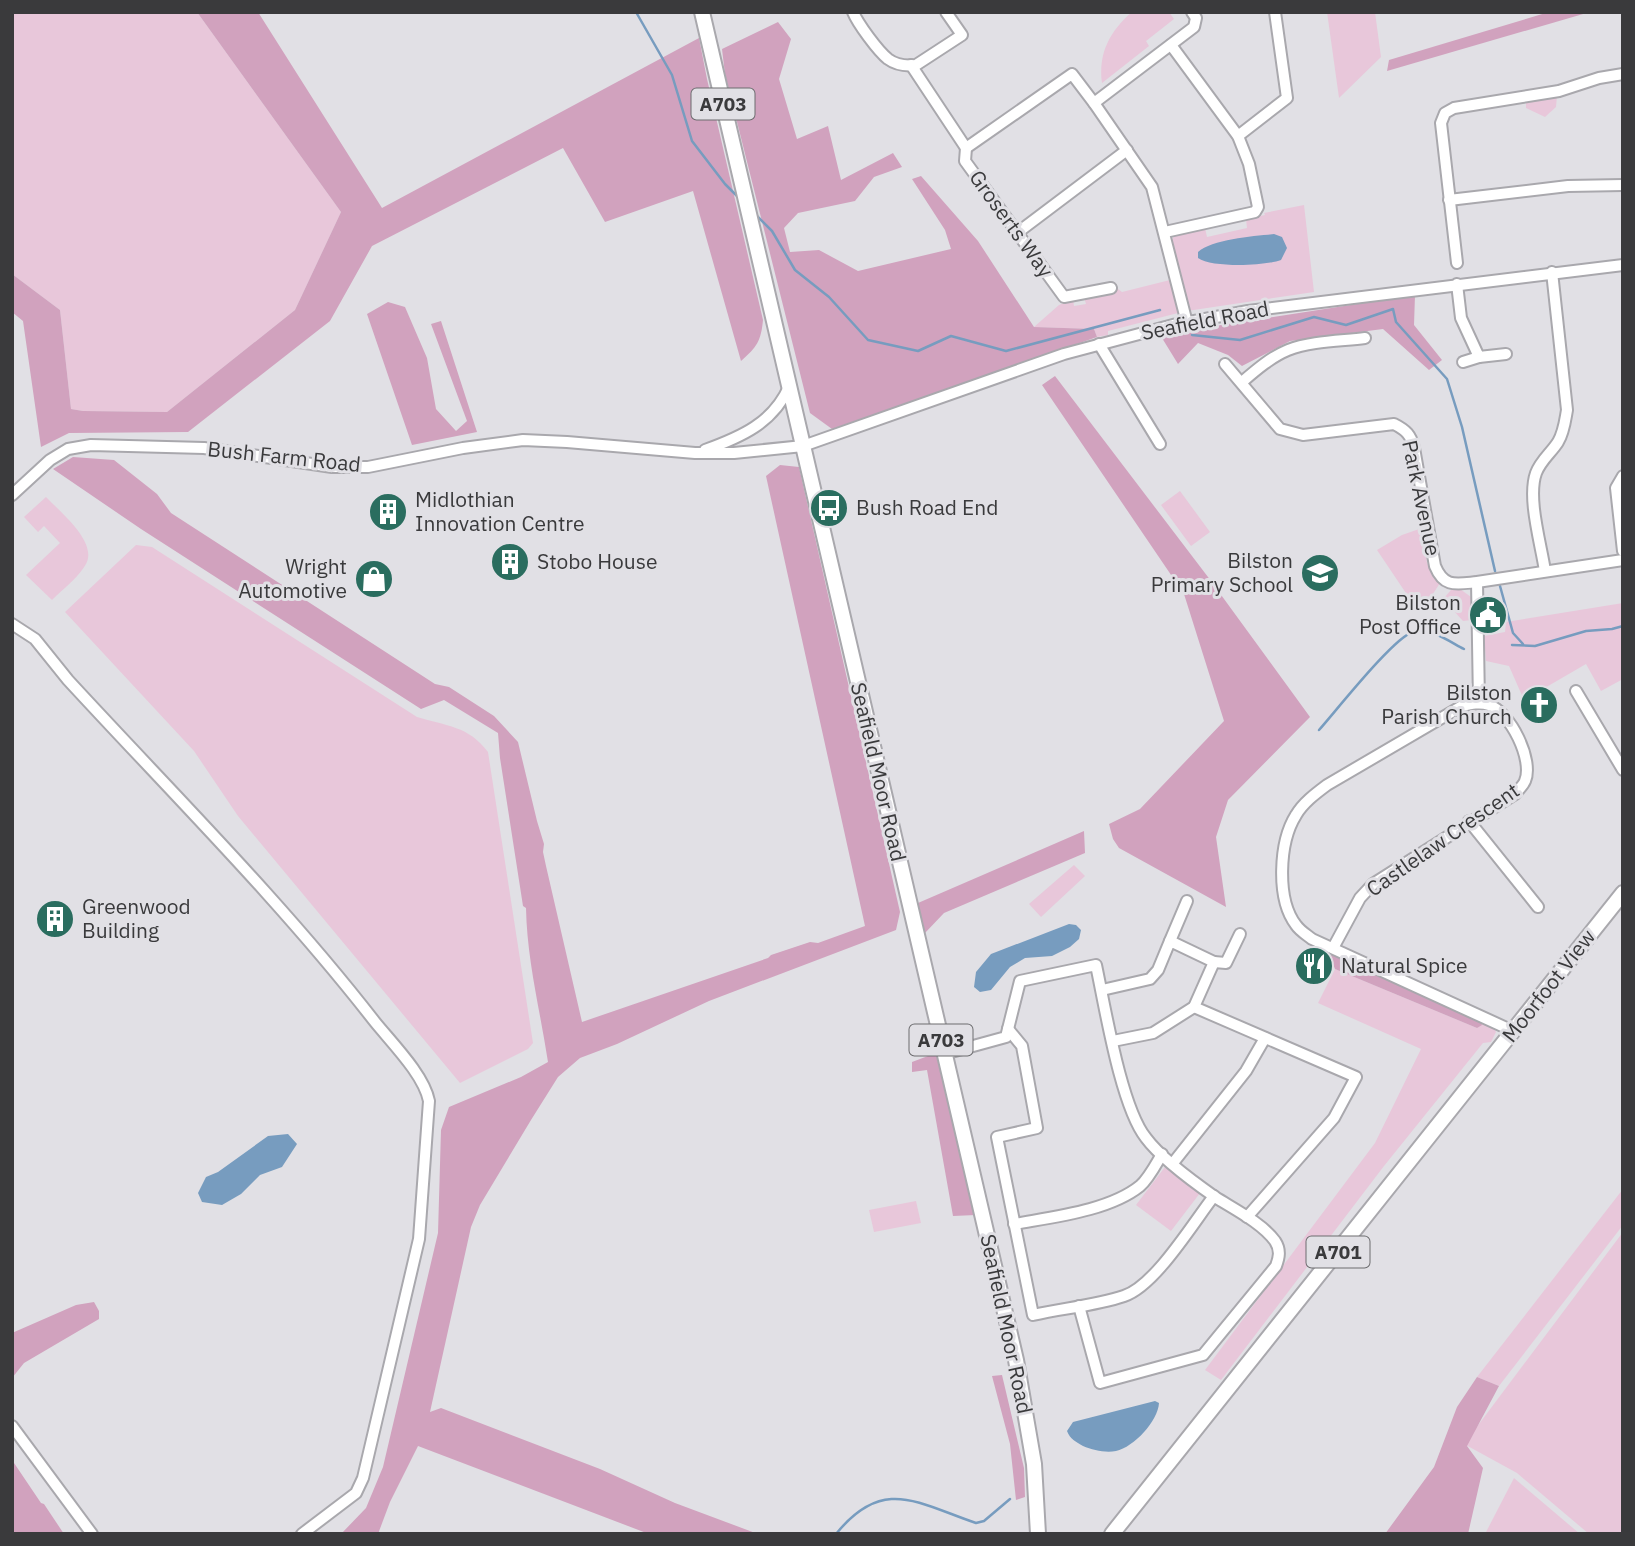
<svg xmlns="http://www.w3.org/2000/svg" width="1635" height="1546" viewBox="0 0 1635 1546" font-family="'IBM Plex Sans',sans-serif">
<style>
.green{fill:#e8c7da}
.forest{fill:#d1a2be}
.water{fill:#779cbf}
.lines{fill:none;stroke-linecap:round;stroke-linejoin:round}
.stream{stroke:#779cbf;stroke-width:2.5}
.minor-casing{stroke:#a9a8ad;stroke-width:14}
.major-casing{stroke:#a9a8ad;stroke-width:18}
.minor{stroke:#fff;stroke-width:10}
.major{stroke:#fff;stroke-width:14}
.labels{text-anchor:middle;stroke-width:6;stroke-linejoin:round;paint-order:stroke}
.shield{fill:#e1e0e5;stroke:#6c6c6f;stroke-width:2}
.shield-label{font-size:19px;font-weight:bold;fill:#3a3a3c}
.street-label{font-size:21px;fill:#3a3a3c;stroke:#e1e0e5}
.poi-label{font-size:21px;fill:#3a3a3c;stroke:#e1e0e5;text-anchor:start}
</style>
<rect width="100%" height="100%" fill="#e1e0e5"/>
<!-- green -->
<g class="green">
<path d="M 12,12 L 197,12 L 341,212 L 295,310 L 167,412 L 83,411 L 71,409 L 60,310 L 12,274 Z"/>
<path d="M 1132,12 L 1169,12 L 1174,19 L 1146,41 L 1149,46 L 1102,83 C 1098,53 1110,31 1132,12 Z"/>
<path d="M 1327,12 L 1375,12 L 1381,57 L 1339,98 Z"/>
<path d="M 1557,96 L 1556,107 L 1545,117 L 1526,108 L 1526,103 Z"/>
<path d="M 1304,205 L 1314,292 L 1187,311 L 1172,240 L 1175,234 L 1205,228 L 1207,237 L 1247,228 L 1246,219 L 1265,215 L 1264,213 Z"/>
<path d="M 1170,280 L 1178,313 L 1108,331 L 1108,335 L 1097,337 L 1094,329 L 1034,327 L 1059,305 L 1073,299 L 1074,306 L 1086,304 L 1084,297 L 1118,289 L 1122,292 Z"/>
<path d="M 1180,491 L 1210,532 L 1191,546 L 1161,505 Z"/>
<path d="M 46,497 C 60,512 98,542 86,564 C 79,577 63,589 52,600 L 26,575 L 60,543 L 44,526 L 38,532 L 24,517 Z"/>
<path d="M 1422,528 L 1427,563 L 1440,583 L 1429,600 L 1418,611 L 1377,550 L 1402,535 Z"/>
<path d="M 136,545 L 152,547 L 417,717 C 446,726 469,726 488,752 L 533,1043 L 528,1049 L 460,1083 L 238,816 L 194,751 L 65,612 Z"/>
<path d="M 1460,589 L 1471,597 L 1472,620 L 1463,621 L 1443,599 L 1451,590 Z"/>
<path d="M 1623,603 L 1623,679 L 1601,691 L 1586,664 L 1524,700 L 1509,666 L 1486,661 L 1484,636 L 1505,632 L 1506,622 Z"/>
<path d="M 1074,865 L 1085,876 L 1041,917 L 1029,904 Z"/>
<path d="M 1335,969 L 1477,1028 L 1480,1020 L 1494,1028 L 1496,1032 L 1491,1042 L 1483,1043 L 1384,1166 L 1221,1380 L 1205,1370 L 1375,1143 L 1421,1049 L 1318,1003 Z"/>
<path d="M 1165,1167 L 1200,1193 L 1171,1231 L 1136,1205 Z"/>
<path d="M 1623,1189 L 1623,1225 L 1499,1386 L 1477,1377 Z"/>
<path d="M 916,1201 L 921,1223 L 874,1232 L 869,1210 Z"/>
<path d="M 1623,1232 L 1623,1534 L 1589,1534 L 1517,1473 L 1464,1444 Z"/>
<path d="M 1514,1478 L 1580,1534 L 1485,1534 Z"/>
</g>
<!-- forest -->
<g class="forest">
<path d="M 197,12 L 258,12 L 382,208 L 699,38 L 707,79 L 763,320 C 761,341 757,347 741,361 L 693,191 L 605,222 L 563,148 L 372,246 L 330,321 L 188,432 L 69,433 L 41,447 L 23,321 L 12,312 L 12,274 L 60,310 L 71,409 L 83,411 L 167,412 L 295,310 L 341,212 Z"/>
<path d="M 1549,12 L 1590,12 L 1387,71 L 1389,60 Z"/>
<path d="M 778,22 L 791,39 L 779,79 L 797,139 L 828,126 L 841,180 L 893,153 L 902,167 L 874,177 L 855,201 L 798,213 L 784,228 L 790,252 L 819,250 L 858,271 L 951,249 L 945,230 L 912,179 L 921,176 L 978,241 L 1034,327 L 1094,329 L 1097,337 L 832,429 L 810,413 L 725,74 L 722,49 Z"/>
<path d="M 1415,295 L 1414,325 L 1442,360 L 1429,370 L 1383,329 L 1290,341 L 1242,366 L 1228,355 L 1198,343 L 1178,364 L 1162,338 L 1221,325 Z"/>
<path d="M 388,302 L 405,307 L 427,358 L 436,409 L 456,431 L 467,421 L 431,324 L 441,321 L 477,432 L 412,445 L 367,314 Z"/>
<path d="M 1055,376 L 1208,577 L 1310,717 L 1228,800 L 1216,837 L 1226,907 L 1119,848 L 1113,839 L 1109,824 L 1140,809 L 1224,721 L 1184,594 L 1042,385 Z"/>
<path d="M 73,457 L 114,460 L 157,494 L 171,513 L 435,684 L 449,687 L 494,716 L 518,742 L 537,821 L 544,844 L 543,852 L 546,866 L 582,1022 L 768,958 L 771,955 L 810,942 L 818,943 L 865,926 L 766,476 L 780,465 L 799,467 L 900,912 L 896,930 L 709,1001 L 617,1044 L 580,1058 L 558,1077 L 531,1120 L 480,1205 L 471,1227 L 430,1412 L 441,1408 L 600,1469 L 675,1503 L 758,1534 L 649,1534 L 418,1446 L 390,1502 L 378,1534 L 341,1534 L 366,1508 L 383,1467 L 438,1233 L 441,1130 L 449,1107 L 521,1077 L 548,1062 C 540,1010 527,960 526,908 L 523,906 L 500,758 L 498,733 L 444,700 L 421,709 L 141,529 L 53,469 Z"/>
<path d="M 1084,831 L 1085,853 L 944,913 L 925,933 L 918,903 Z"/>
<path d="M 1328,952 L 1480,1020 L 1482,1025 L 1477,1028 L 1335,969 Z"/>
<path d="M 936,1053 L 938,1062 L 976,1215 L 953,1216 L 927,1070 L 912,1072 L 912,1062 Z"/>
<path d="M 94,1302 L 99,1311 L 99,1319 L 24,1363 L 12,1378 L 12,1333 L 76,1305 Z"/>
<path d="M 1002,1375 L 1024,1468 L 1025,1497 L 1016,1500 L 1010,1444 L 992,1376 Z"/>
<path d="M 1477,1377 L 1499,1386 L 1467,1446 L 1483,1468 L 1468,1534 L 1385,1534 L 1434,1467 L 1457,1407 Z"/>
<path d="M 12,1460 L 41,1503 L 44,1504 L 64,1534 L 12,1534 Z"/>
</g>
<!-- water -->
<g class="water">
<path d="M 1274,234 L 1282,237 L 1287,248 L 1281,260 C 1265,266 1212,268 1198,258 L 1198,252 C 1212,239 1255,236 1274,234 Z"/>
<path d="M 1069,924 L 1076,925 L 1081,930 L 1079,939 L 1070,947 L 1052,956 L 1025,958 L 1010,967 L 991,990 L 980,992 L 974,987 L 976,972 L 991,954 Z"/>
<path d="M 288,1134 L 297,1144 L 282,1167 L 260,1175 L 241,1194 L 222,1205 L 202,1202 L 198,1193 L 206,1177 L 218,1172 L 268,1136 Z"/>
<path d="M 1155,1401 L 1159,1403 C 1158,1421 1134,1447 1116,1451 C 1105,1453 1093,1450 1083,1446 C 1076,1442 1070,1439 1067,1431 L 1073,1422 Z"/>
</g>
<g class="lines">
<!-- stream -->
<g class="stream">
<path d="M 636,12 L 672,75 L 692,141 L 725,184 L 738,197"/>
<path d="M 755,214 L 772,231 L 795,270 L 829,297 L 868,340 L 918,351 L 951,336 L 1006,351 L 1160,310"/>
<path d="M 1192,335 L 1240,340 L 1314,317 L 1346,325 L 1393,309 L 1396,322 L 1447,379 L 1462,427 L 1495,571"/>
<path d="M 1500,586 L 1513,633 L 1523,644"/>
<path d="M 1512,645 L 1535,646 L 1586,631 L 1612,629 L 1623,626"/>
<path d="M 1319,730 C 1336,711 1394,637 1413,632 C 1430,627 1450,642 1464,649"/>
<path d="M 836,1534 C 883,1476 917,1503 976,1523 L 984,1521 L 1010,1499"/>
</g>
<defs>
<g id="minor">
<path d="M 853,12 C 858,24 878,51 888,59 C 896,65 907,66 916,65 L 962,35 L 946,12"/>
<path d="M 911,65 L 966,148"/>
<path d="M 1238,136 L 1287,98 L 1275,12"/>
<path d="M 966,148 L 965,161 L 1064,297 L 1111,288"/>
<path d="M 966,148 L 1072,74 L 1094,103"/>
<path d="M 1449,200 L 1568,186 L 1623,185"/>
<path d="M 1165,232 L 1255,212 L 1258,207 L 1249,164 L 1238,136 L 1171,45"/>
<path d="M 1017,233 L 1127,150"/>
<path d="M 1457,263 L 1441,123 L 1445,113 L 1454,108 L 1559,91 L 1599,78 L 1623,74"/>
<path d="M 1457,284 L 1461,318 L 1479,357 L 1506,354"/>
<path d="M 1187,323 L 1152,187 L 1094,103 L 1194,27 L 1196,18 L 1192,12"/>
<path d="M 1099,344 L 1160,444"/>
<path d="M 1463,362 L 1479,357"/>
<path d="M 1225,364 L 1280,429 L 1303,435 L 1394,424 C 1406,430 1411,435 1414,448 L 1435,566 C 1444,588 1456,584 1477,582 L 1623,560"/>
<path d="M 1242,382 C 1256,370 1271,357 1288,350 C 1311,341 1341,341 1365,338"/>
<path d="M 705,450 C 741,437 773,423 789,387"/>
<path d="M 1623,476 L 1616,488 L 1623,551"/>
<path d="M 12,495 L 50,460 L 68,449 L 91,445 L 204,448 L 332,467 L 368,467 L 463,448 L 523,440 L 567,442 L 695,453 L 734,453 L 803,446 L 1064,354 L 1173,325 L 1248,311 L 1623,265"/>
<path d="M 1545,571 C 1541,544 1527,498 1536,473 C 1541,460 1551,453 1558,442 C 1564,432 1565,421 1567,410 L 1552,272"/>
<path d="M 1477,582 L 1479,703"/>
<path d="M 12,624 L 35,639 L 68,680 C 172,793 281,901 375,1022 C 392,1043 424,1075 429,1101 L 419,1239 L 363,1478 L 356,1493 L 302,1534"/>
<path d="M 1576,691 L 1623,770"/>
<path d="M 1469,821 L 1538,907"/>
<path d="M 1170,941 L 1187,901"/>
<path d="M 1333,948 L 1360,898 L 1373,884 L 1515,794 C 1518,790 1523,786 1525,781 C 1534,760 1510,712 1489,705 C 1480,702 1471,704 1462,706 L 1327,785 C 1315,794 1303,803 1296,815 C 1279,842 1276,899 1296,925 C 1300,931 1307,935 1312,939 L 1513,1031"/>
<path d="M 1214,962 L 1226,963 L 1240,934"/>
<path d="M 1102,990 L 1150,979 L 1158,970 L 1170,941 L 1214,962 L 1194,1007 L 1153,1033 L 1113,1041"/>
<path d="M 1194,1007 L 1356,1077 L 1334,1118 L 1247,1217"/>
<path d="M 1008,1029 L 1022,1046 L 1037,1128 L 997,1137 L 1033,1315 C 1063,1308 1094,1306 1124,1296 C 1155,1286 1193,1223 1214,1196"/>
<path d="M 944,1054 L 1006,1037 L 1020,981 L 1096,965 C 1105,1007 1121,1107 1146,1138 C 1160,1157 1195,1183 1215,1197 C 1234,1209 1262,1223 1275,1241 C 1281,1250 1279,1258 1276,1266 L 1203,1355 L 1100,1383 L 1079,1306"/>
<path d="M 1173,1163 L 1246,1071 L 1265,1038"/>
<path d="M 1014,1224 C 1052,1217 1109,1211 1140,1186 C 1149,1178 1156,1164 1162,1154"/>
<path d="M 12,1426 L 92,1534"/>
</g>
<g id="major">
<path d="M 702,12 L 1016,1360 L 1034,1464 L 1038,1534"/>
<path d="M 1112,1534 L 1623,893"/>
</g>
</defs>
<!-- minor casing -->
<use href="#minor" class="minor-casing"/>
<!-- major casing -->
<use href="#major" class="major-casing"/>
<!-- minor -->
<use href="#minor" class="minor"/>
<!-- major -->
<use href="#major" class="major"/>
</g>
<!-- icons -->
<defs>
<symbol id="bus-disc" viewBox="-11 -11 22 22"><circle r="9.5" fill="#2a6d5f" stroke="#e1e0e5"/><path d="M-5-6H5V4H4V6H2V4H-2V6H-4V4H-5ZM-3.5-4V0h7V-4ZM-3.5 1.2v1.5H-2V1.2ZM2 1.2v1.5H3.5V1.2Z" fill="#fff"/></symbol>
<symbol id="building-disc" viewBox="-11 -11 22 22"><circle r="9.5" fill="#2a6d5f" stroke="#e1e0e5"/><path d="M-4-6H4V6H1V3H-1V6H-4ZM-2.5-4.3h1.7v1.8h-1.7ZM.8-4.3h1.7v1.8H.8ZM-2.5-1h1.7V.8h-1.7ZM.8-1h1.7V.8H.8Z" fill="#fff"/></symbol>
<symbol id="school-disc" viewBox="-11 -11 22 22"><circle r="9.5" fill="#2a6d5f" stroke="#e1e0e5"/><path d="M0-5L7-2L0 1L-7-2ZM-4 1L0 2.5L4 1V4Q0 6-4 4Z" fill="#fff"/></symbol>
<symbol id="shop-disc" viewBox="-11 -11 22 22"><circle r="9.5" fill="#2a6d5f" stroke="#e1e0e5"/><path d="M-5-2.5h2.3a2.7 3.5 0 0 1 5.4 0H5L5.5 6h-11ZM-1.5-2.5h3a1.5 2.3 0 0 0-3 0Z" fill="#fff"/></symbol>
<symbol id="civic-disc" viewBox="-11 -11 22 22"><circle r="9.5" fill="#2a6d5f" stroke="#e1e0e5"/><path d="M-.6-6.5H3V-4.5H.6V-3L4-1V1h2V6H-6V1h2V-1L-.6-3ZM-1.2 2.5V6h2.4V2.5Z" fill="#fff"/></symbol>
<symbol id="church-disc" viewBox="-11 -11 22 22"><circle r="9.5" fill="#2a6d5f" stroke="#e1e0e5"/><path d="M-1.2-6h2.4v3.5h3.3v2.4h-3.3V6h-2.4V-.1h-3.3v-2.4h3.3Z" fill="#fff"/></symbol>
<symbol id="restaurant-disc" viewBox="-11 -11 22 22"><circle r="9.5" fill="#2a6d5f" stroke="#e1e0e5"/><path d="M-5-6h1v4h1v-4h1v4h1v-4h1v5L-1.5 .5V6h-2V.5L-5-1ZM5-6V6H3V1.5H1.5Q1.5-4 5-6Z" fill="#fff"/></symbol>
</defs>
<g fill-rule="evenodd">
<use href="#bus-disc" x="807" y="486" width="44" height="44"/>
<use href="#building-disc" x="366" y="490" width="44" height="44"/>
<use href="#building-disc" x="488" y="540" width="44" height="44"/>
<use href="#school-disc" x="1298" y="551" width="44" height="44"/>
<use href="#shop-disc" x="352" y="557" width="44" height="44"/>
<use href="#civic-disc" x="1466" y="593" width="44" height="44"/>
<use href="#church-disc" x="1517" y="683" width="44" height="44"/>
<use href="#building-disc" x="33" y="897" width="44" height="44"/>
<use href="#restaurant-disc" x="1292" y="944" width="44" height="44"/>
</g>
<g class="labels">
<!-- shield labels -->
<g class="shield">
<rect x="691.5" y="88.5" width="63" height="31" rx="5"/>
<rect x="909.5" y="1024.5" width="63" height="31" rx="5"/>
<rect x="1306.5" y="1236.5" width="63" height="31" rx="5"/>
</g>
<g class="shield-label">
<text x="723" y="111">A703</text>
<text x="941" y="1047">A703</text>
<text x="1338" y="1259">A701</text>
</g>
<!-- street labels -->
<g class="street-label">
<text transform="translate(1011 224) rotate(54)" y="7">Groserts Way</text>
<text transform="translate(1205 321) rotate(-11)" y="7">Seafield Road</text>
<text transform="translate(284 457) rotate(6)" y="7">Bush Farm Road</text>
<text transform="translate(1421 498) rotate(78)" y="7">Park Avenue</text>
<text transform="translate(878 772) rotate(77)" y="7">Seafield Moor Road</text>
<text transform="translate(1443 840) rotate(-35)" y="7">Castlelaw Crescent</text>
<text transform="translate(1549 986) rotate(-52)" y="7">Moorfoot View</text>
<text transform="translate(1006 1324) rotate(78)" y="7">Seafield Moor Road</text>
</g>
<!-- poi labels -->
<g class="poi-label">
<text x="415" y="507">Midlothian<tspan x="415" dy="24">Innovation Centre</tspan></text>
<text x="856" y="515">Bush Road End</text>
<text x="1293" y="568" text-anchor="end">Bilston<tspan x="1293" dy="24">Primary School</tspan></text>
<text x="537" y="569">Stobo House</text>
<text x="347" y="574" text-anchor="end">Wright<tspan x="347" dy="24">Automotive</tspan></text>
<text x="1461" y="610" text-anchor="end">Bilston<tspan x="1461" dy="24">Post Office</tspan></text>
<text x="1512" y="700" text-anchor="end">Bilston<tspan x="1512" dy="24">Parish Church</tspan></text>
<text x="82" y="914">Greenwood<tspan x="82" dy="24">Building</tspan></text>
<text x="1341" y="973">Natural Spice</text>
</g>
</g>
<!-- border -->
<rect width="1635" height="1546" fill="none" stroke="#3a3a3c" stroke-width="28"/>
</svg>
